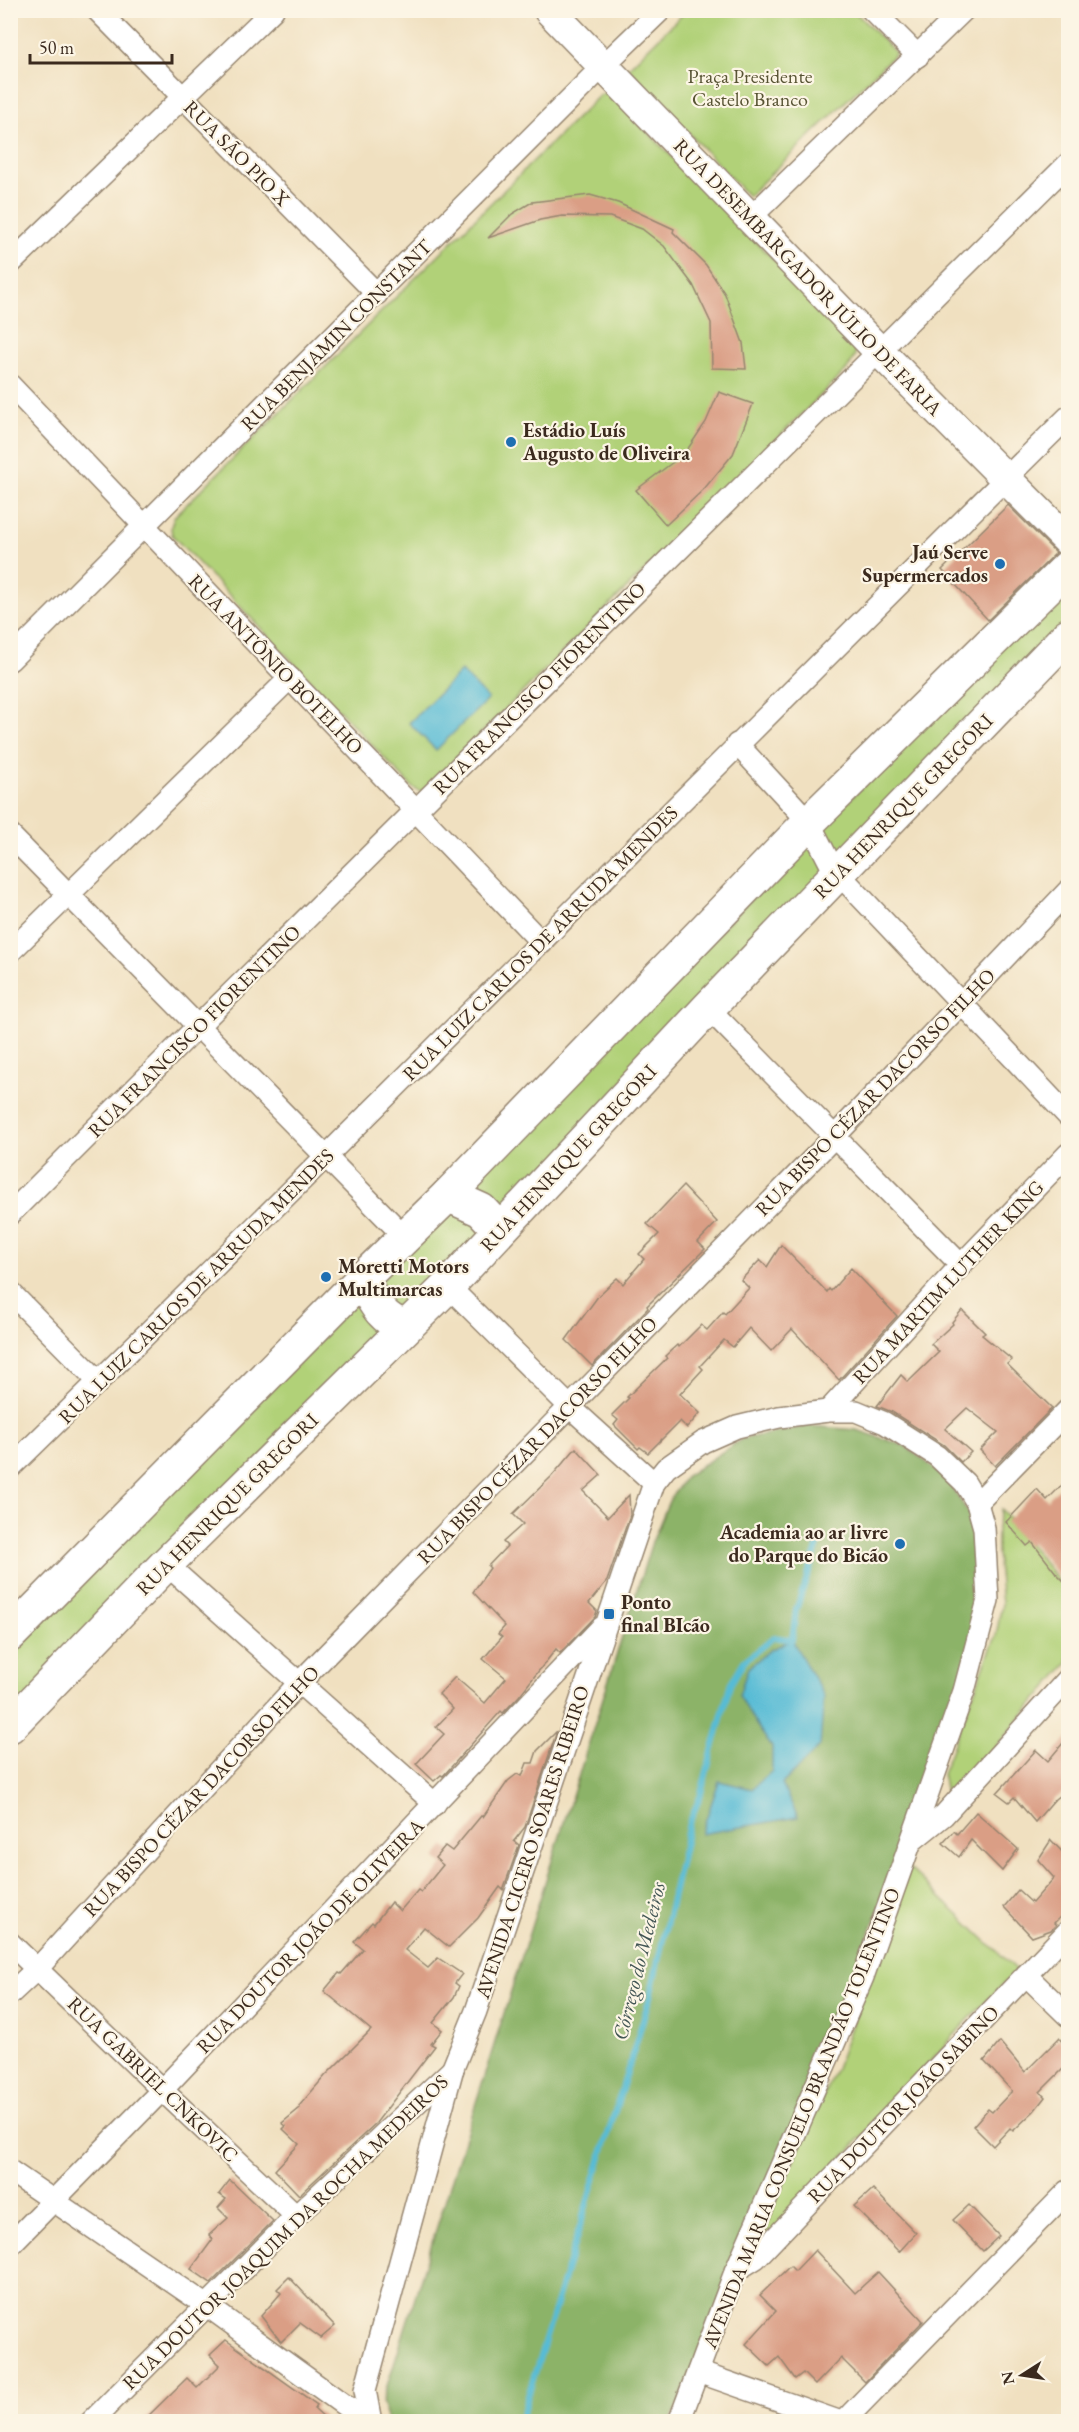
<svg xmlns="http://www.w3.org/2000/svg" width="1079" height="2432" viewBox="0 0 1079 2432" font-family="'EB Garamond',serif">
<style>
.green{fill:#b1d178;stroke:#767e4b;stroke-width:1.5}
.forest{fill:#8cb368;stroke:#646e43;stroke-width:1.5}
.water{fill:#57bbd5;stroke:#49727a;stroke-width:1.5}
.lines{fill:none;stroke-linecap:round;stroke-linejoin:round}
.stream{stroke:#57bbd5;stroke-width:6}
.building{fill:#da9e85}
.street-casing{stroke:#96856f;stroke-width:24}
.secondary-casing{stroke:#96856f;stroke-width:33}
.primary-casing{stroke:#96856f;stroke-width:36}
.street{stroke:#fff;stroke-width:21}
.secondary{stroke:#fff;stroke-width:30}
.primary{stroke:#fff;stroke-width:33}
.poi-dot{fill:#1f6fb2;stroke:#fcf5e5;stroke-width:2}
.labels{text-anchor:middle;stroke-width:4.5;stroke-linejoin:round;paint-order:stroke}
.park-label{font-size:20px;fill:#585434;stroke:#fcf5e5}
.street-label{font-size:20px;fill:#3b2a1e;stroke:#fcf5e5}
.poi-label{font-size:20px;font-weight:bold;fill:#3b2a1e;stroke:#fcf5e5;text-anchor:start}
.water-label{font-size:21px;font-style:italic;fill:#435655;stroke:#fcf5e5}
</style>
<rect width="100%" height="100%" fill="#fcf5e5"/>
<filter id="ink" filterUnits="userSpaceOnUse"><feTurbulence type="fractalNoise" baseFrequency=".0167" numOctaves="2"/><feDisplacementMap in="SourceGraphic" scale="12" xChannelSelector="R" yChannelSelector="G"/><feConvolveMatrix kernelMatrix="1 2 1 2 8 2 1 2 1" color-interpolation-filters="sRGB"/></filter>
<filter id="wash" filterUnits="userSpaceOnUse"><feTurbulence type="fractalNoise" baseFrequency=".008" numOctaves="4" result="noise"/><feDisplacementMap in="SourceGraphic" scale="24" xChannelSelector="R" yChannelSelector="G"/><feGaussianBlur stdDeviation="1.35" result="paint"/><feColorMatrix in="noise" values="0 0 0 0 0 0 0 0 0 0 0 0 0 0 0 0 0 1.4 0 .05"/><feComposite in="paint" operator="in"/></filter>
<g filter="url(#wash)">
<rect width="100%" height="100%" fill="#f0e0c0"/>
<!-- green -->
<g class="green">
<path d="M 686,11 L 854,11 L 896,53 L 748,196 L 628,68 Z"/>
<path d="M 608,92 L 855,342 L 855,356 L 848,368 L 422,792 L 413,788 L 172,535 L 171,527 L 174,517 L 600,95 Z"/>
<path d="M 1068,579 L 1068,649 L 11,1717 L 11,1652 L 396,1257 Z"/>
<path d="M 1001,1509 L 1068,1592 L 1068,1663 L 948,1802 L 942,1774 L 996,1636 L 1002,1604 L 997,1553 L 997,1527 Z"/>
<path d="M 909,1868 L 1017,1970 L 967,2021 L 776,2231 L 765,2234 L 762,2229 L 836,2068 Z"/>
</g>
<!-- forest -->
<path class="forest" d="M 809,1426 L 857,1430 L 905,1446 L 944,1476 L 972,1518 L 982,1598 L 961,1684 L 837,2022 L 671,2421 L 388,2421 L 382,2402 L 651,1545 L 669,1501 L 686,1476 L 742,1439 Z"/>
<!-- water -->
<g class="water">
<path d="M 461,671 L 488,699 L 436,750 L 409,723 Z"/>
<path d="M 792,1640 L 824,1696 L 820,1746 L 782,1784 L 798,1817 L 701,1834 L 719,1781 L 752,1789 L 772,1771 L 772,1747 L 755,1723 L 739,1695 L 748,1668 L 770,1650 Z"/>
</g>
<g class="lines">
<!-- stream -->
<path class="stream" d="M 520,2422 L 650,1997 L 689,1823 L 700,1797 L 730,1685 L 744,1661 L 774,1637 L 792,1640 L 796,1610 L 819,1542"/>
</g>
<g id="blocks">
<!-- building -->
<g class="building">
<path d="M 590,195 L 618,203 L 674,229 L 673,232 L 706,265 L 725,294 L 743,343 L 746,369 L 712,368 L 711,323 L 693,285 L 664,246 L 642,229 L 610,217 L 562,216 L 540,220 L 488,238 L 512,214 L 532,202 Z"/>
<path d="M 719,392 L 753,404 L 733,454 L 704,489 L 666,525 L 636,490 L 685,453 L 706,422 Z"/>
<path d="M 1008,505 L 1056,553 L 988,620 L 942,570 Z"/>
<path d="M 683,1186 L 717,1222 L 698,1242 L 705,1249 L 647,1306 L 648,1308 L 592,1366 L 566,1340 L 599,1295 L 617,1278 L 623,1284 L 644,1259 L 639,1254 L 659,1234 L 647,1224 Z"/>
<path d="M 781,1245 L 827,1292 L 829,1289 L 831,1291 L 851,1268 L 897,1316 L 839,1380 L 792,1329 L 771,1351 L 749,1328 L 733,1347 L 724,1340 L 700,1366 L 703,1369 L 680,1394 L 700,1413 L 687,1428 L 680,1421 L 648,1453 L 640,1447 L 638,1449 L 614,1425 L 618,1420 L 612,1415 L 629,1398 L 627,1397 L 667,1358 L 665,1356 L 677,1345 L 679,1347 L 701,1325 L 707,1330 L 723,1312 L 725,1314 L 749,1288 L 741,1280 L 760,1260 L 767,1267 Z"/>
<path d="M 962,1310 L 985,1333 L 982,1335 L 1012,1360 L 1007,1364 L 1052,1408 L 995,1466 L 980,1450 L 998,1432 L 967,1408 L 945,1429 L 971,1452 L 961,1462 L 944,1445 L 892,1412 L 877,1406 L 901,1375 L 908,1382 L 939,1352 L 931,1344 L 953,1324 L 952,1322 Z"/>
<path d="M 576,1448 L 601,1475 L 583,1491 L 608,1517 L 629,1495 L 630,1515 L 607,1581 L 589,1603 L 597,1611 L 595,1617 L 560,1653 L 556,1649 L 519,1696 L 503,1713 L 501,1711 L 443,1776 L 441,1775 L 434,1781 L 416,1764 L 444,1734 L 436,1727 L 453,1709 L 439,1694 L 455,1677 L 485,1703 L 506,1678 L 483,1659 L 502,1637 L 498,1634 L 505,1626 L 473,1592 L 490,1568 L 488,1566 L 507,1546 L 503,1542 L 523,1524 L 513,1514 L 551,1477 Z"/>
<path d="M 1068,1479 L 1068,1585 L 1056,1573 L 1032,1542 L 1027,1546 L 1006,1522 L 1037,1489 L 1047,1500 Z"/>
<path d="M 557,1731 L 525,1827 L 514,1841 L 519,1845 L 503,1890 L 500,1887 L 478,1918 L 449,1947 L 424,1927 L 405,1950 L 428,1968 L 438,1958 L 462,1974 L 455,1983 L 459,1986 L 454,1997 L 433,2023 L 442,2030 L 431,2044 L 435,2046 L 376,2123 L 299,2195 L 275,2170 L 299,2144 L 283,2129 L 286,2126 L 282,2123 L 300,2108 L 299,2106 L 325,2076 L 371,2030 L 324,1991 L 339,1973 L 341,1974 L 363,1949 L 354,1942 L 372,1922 L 374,1924 L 391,1902 L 400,1911 L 418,1890 L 421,1892 L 443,1865 L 435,1858 L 445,1846 L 452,1851 L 481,1816 L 483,1817 L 508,1781 L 517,1774 L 522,1776 L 527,1763 L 533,1763 L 537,1751 Z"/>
<path d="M 1068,1737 L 1068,1789 L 1055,1799 L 1035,1822 L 1014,1797 L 1009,1802 L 997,1793 L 1036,1750 L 1048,1761 Z"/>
<path d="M 976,1812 L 1018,1849 L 1002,1871 L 971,1840 L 959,1857 L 943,1843 L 954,1831 L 957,1834 Z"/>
<path d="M 1051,1840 L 1068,1858 L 1068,1909 L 1054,1923 L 1056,1925 L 1051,1930 L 1032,1937 L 1004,1907 L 1018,1890 L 1032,1903 L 1054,1878 L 1038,1860 Z"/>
<path d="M 1059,2038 L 1068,2049 L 1068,2064 L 1040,2092 L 1045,2097 L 1034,2111 L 1013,2131 L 1010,2128 L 993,2146 L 973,2126 L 988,2109 L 992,2112 L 1012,2091 L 984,2061 L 1000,2042 L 1025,2072 Z"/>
<path d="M 230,2180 L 273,2221 L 211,2283 L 191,2269 L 213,2239 L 209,2235 L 228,2218 L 218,2208 L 226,2199 L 219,2194 Z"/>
<path d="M 873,2189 L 916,2233 L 899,2252 L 854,2206 Z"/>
<path d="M 969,2205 L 999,2236 L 983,2251 L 953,2220 Z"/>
<path d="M 815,2250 L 855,2293 L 878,2272 L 923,2321 L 865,2382 L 841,2358 L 815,2385 L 803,2373 L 795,2379 L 779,2357 L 769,2366 L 746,2344 L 776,2311 L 760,2295 L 790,2266 L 795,2271 Z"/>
<path d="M 289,2277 L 335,2326 L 321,2338 L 300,2323 L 281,2342 L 261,2316 L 281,2293 L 277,2289 Z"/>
<path d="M 226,2340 L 317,2405 L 314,2409 L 327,2421 L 143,2421 L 187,2378 L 197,2388 L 220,2365 L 210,2355 Z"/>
</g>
</g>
</g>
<g filter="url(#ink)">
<use href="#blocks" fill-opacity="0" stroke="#96856f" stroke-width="1.5"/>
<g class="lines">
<defs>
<g id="street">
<path d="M 97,10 L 377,294"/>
<path d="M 872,10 L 918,56"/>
<path d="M 750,218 L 964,10"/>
<path d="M 10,264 L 273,10"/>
<path d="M 10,385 L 542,943"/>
<path d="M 10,660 L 603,66 L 661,10"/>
<path d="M 737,744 L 809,822 L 831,865 L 838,873 L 1068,1116"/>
<path d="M 10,835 L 405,1237"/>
<path d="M 10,952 L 290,678"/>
<path d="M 708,1008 L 961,1265"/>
<path d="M 10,1214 L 198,1026 L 1068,164"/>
<path d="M 448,1286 L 570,1407 L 654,1483"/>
<path d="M 10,1292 L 99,1382"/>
<path d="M 828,1411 L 961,1265 L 1068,1154"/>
<path d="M 10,1468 C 366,1121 714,766 1068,417"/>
<path d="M 977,1503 L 1068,1410"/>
<path d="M 166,1564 L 435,1804"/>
<path d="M 913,1840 L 944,1815 L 1068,1679"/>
<path d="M 10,1943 L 162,2090 L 296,2216"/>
<path d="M 1026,1975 L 1068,2016"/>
<path d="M 10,1994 L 38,1968 L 299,1683 L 835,1136 L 1068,891"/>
<path d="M 10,2171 L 206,2305 L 347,2407 L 362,2411 L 368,2411"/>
<path d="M 10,2245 L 162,2090 L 601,1628"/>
<path d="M 735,2271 L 756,2258 L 1068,1931"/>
<path d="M 698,2372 L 841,2422"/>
<path d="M 91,2422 L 296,2216 L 453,2069"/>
<path d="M 371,2422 L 365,2390 L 453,2068 L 476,2011 L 654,1483 L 666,1468 L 703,1442 L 737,1427 L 779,1417 L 828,1411 L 856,1411 L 885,1423 L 937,1456 L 965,1483 L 977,1503 L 984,1528 L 988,1600 L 964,1691 L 863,1977 L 735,2272 L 679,2422"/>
<path d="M 843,2422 L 1068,2191"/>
</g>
<path id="secondary" d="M 549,10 L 880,352 L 1068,541"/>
<g id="primary">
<path d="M 448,1195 L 481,1210 L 499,1229"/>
<path d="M 362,1279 C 373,1300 381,1321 406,1326"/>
<path d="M 10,1635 L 362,1279 L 448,1195 L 809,822 L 1068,567"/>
<path d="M 10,1726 L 166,1564 L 448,1286 L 708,1008 L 1068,635"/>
</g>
</defs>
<!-- street casing -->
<use href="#street" class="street-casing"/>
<!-- secondary casing -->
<use href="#secondary" class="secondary-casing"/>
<!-- primary casing -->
<use href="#primary" class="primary-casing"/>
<!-- street -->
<use href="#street" class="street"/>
<!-- secondary -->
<use href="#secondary" class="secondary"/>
<!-- primary -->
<use href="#primary" class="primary"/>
</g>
</g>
<!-- markers -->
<g class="poi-dot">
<circle cx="511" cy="442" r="6"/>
<circle cx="1000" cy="564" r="6"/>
<circle cx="326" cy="1277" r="6"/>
<circle cx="900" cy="1544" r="6"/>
<rect x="603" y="1608" width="12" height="12" rx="3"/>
</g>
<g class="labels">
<!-- park labels -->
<g class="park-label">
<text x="750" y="83">Praça Presidente<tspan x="750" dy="23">Castelo Branco</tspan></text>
</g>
<!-- street labels -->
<g class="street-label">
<text transform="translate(237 153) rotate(45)" y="7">RUA SÃO PIO X</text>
<text transform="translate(808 277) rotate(46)" y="7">RUA DESEMBARGADOR JÚLIO DE FARIA</text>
<text transform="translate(336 335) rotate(-45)" y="7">RUA BENJAMIN CONSTANT</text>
<text transform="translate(276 664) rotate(46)" y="7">RUA ANTÔNIO BOTELHO</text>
<text transform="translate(539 688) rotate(-45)" y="7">RUA FRANCISCO FIORENTINO</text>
<text transform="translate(903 806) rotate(-46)" y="7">RUA HENRIQUE GREGORI</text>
<text transform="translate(540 943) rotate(-45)" y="7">RUA LUIZ CARLOS DE ARRUDA MENDES</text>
<text transform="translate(194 1031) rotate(-45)" y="7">RUA FRANCISCO FIORENTINO</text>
<text transform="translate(875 1092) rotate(-46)" y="7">RUA BISPO CÉZAR DACORSO FILHO</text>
<text transform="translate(568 1158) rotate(-47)" y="7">RUA HENRIQUE GREGORI</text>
<text transform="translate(948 1282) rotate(-47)" y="7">RUA MARTIM LUTHER KING</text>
<text transform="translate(196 1286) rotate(-45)" y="7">RUA LUIZ CARLOS DE ARRUDA MENDES</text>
<text transform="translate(537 1440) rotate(-46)" y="7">RUA BISPO CÉZAR DACORSO FILHO</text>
<text transform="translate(227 1504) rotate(-45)" y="7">RUA HENRIQUE GREGORI</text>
<text transform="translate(201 1791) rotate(-47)" y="7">RUA BISPO CÉZAR DACORSO FILHO</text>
<text transform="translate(532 1842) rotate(-72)" y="7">AVENIDA CICERO SOARES RIBEIRO</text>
<text transform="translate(310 1936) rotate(-46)" y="7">RUA DOUTOR JOÃO DE OLIVEIRA</text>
<text transform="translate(153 2079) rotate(44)" y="7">RUA GABRIEL CNKOVIC</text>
<text transform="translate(903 2104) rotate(-46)" y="7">RUA DOUTOR JOÃO SABINO</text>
<text transform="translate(801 2118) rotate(-68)" y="7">AVENIDA MARIA CONSUELO BRANDÃO TOLENTINO</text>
<text transform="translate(285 2232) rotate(-44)" y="7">RUA DOUTOR JOAQUIM DA ROCHA MEDEIROS</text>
</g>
<!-- poi labels -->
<g class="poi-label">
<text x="523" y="437">Estádio Luís<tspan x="523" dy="23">Augusto de Oliveira</tspan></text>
<text x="988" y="559" text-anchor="end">Jaú Serve<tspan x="988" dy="23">Supermercados</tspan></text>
<text x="338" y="1273">Moretti Motors<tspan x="338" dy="23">Multimarcas</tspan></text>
<text x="888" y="1539" text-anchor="end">Academia ao ar livre<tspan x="888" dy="23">do Parque do Bicão</tspan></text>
<text x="621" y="1609">Ponto<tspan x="621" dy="23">final BIcão</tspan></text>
</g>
<!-- water labels -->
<g class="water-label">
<text transform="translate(639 1961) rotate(-76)" y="7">Córrego do Medeiros</text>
</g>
</g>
<!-- margin -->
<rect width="1079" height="2432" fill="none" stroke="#fcf5e5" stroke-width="36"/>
<!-- north arrow -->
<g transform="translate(1022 2375) rotate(258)" stroke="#fcf5e5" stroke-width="4.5" paint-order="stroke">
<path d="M0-4.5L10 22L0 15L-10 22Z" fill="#3b2a1e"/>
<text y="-9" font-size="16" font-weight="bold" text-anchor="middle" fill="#3b2a1e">N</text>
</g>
<!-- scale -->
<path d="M30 54v9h142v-9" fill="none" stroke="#3b2a1e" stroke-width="3"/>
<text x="39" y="54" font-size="18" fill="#3b2a1e" stroke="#fcf5e5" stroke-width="4.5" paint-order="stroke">50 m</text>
</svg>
